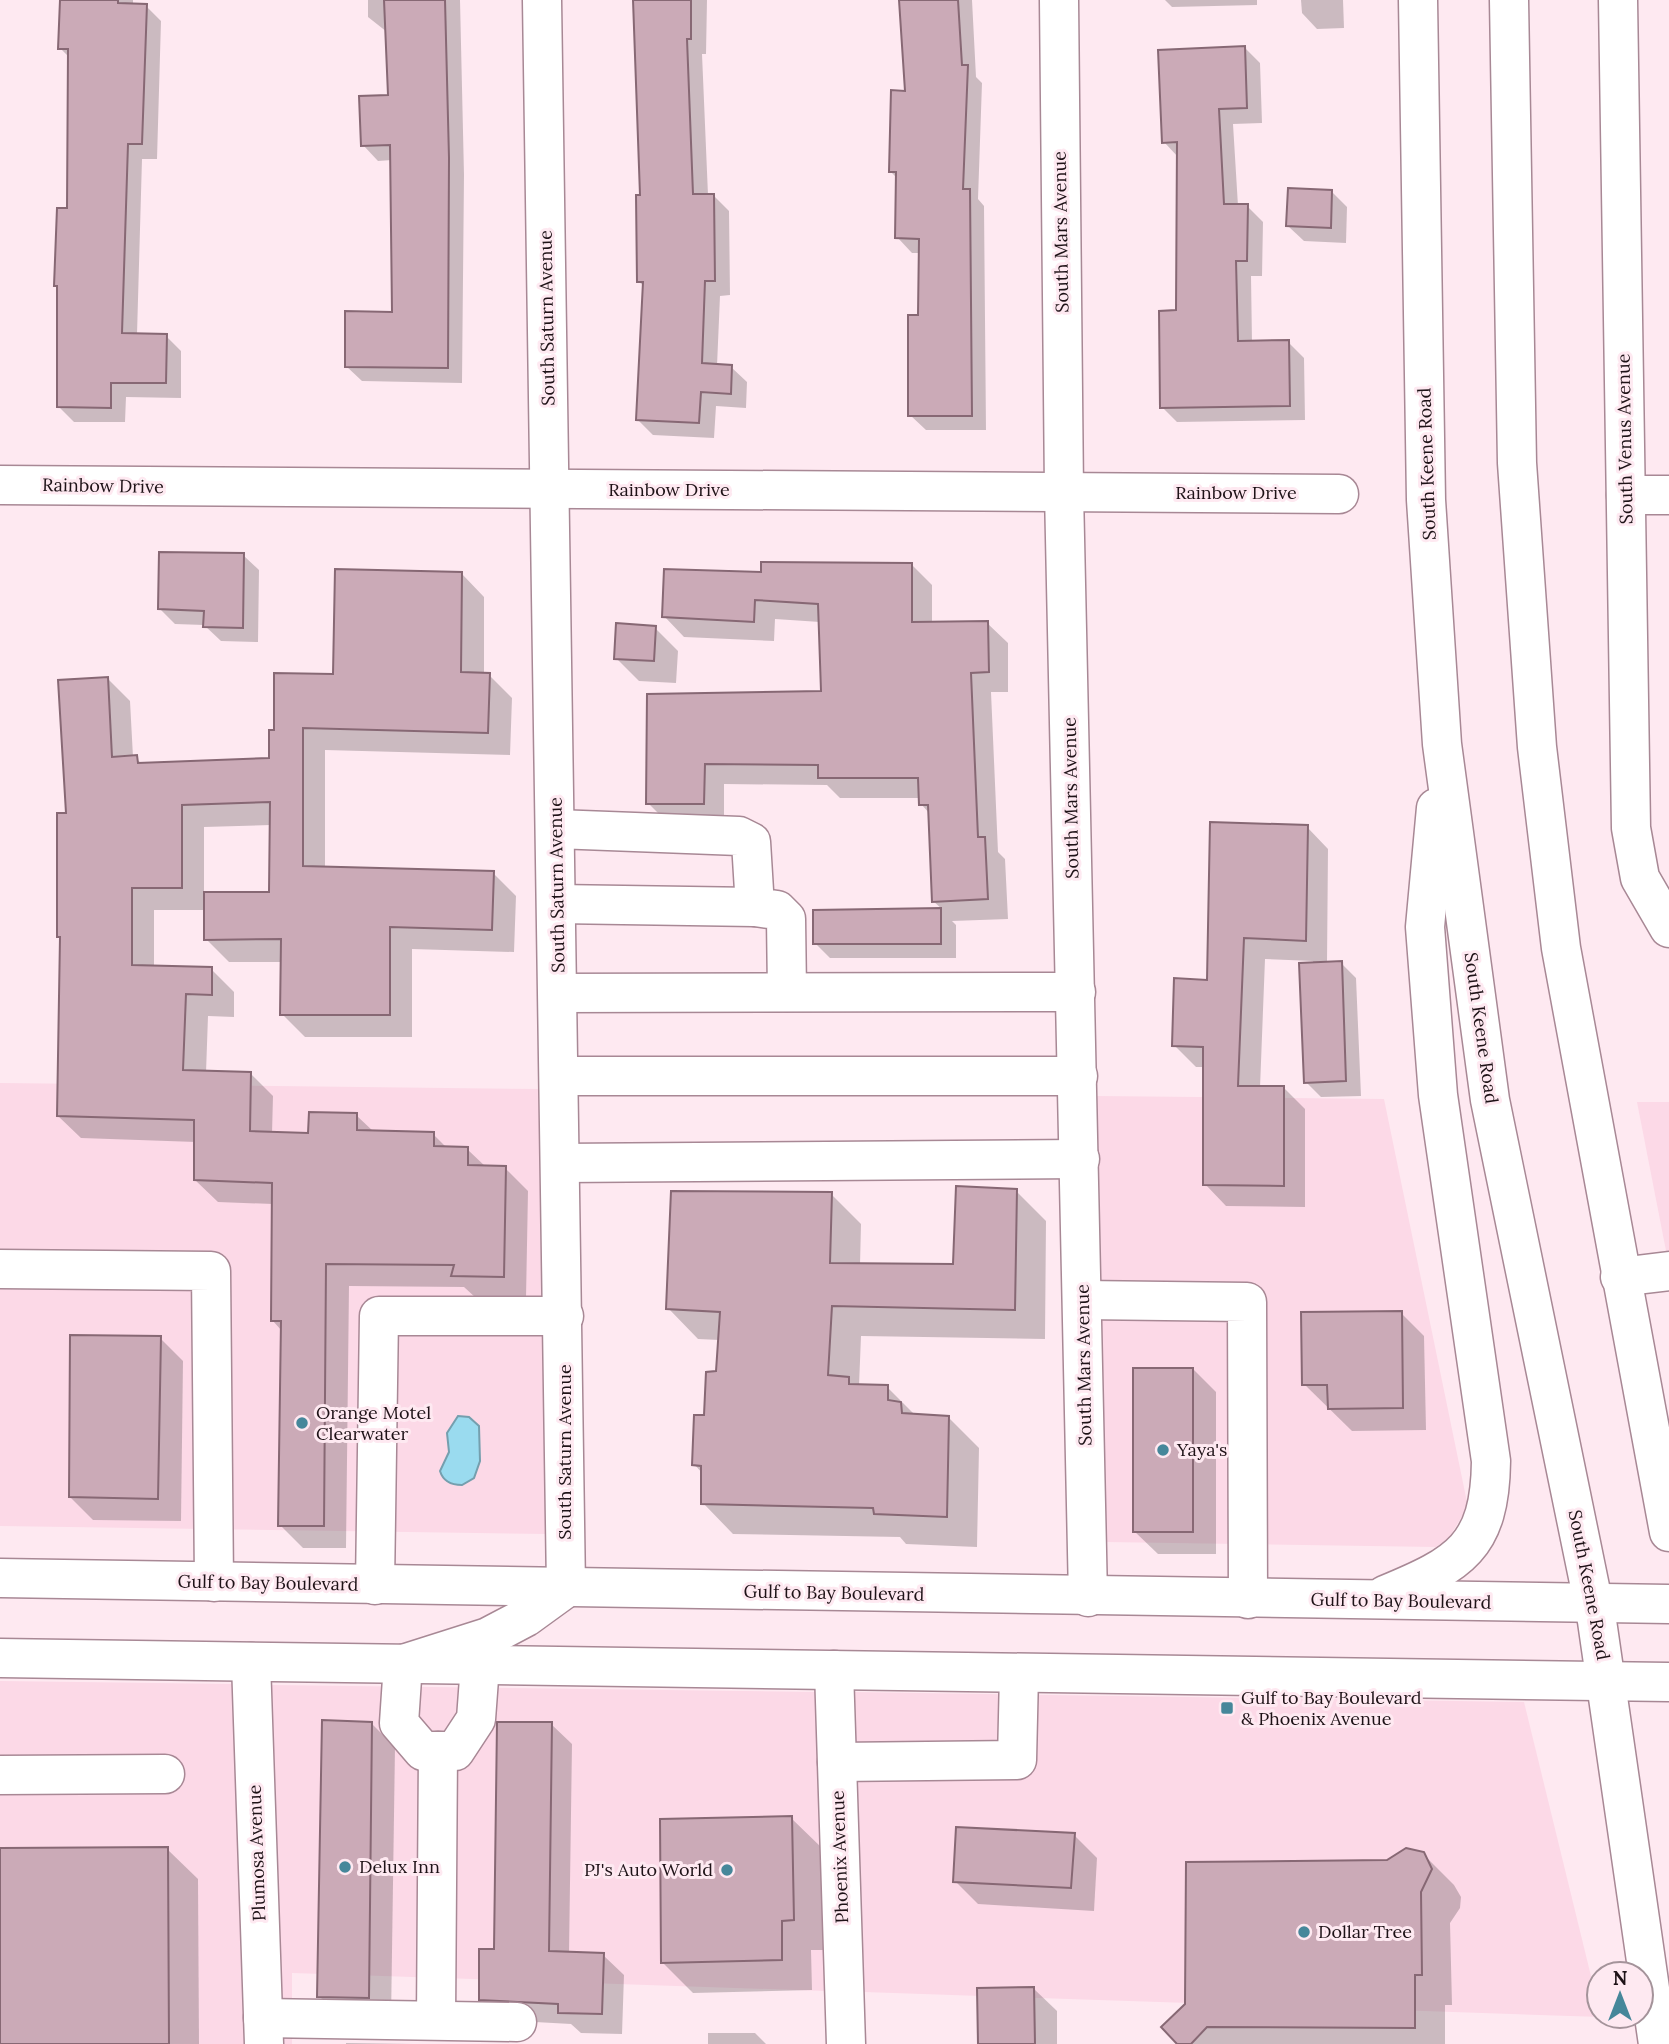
<svg xmlns="http://www.w3.org/2000/svg" width="1669" height="2044" viewBox="0 0 1669 2044" font-family="Lora,serif">
<style>
.built{fill:#fcd9e7}
.water{fill:#9adbef;stroke:#759fae;stroke-width:2}
.shadow{fill:#0003;fill-rule:evenodd}
.building{fill:#cbaab7;stroke:#876874;stroke-width:2}
.lines{fill:none;stroke-linecap:round;stroke-linejoin:round}
.minor-casing{stroke:#a88895;stroke-width:41}
.major-casing{stroke:#a88895;stroke-width:41}
.minor{stroke:#fff;stroke-width:38}
.major{stroke:#fff;stroke-width:38}
.poi-dot{fill:#46879a;stroke:#fee9f1;stroke-width:2.5}
.labels{text-anchor:middle;stroke-width:6;stroke-linejoin:round;paint-order:stroke}
.street-label{font-size:18px;fill:#1e1217;stroke:#fee9f1}
.poi-label{font-size:18px;fill:#1e1217;stroke:#fee9f1;text-anchor:start}
</style>
<rect width="100%" height="100%" fill="#fee9f1"/>
<!-- built -->
<g class="built">
<path d="M 0,1083 L 541,1089 L 547,1534 L 0,1526 Z"/>
<path d="M 1097,1096 L 1384,1099 L 1468,1507 L 1448,1539 L 1436,1547 L 1106,1542 Z"/>
<path d="M 1637,1102 L 1669,1102 L 1669,1266 Z"/>
<path d="M 0,1681 L 233,1684 L 245,2044 L 0,2044 Z"/>
<path d="M 271,1685 L 815,1692 L 826,1991 L 292,1973 L 292,2044 L 283,2044 Z"/>
<path d="M 854,1692 L 1524,1702 L 1601,2017 L 864,1992 Z"/>
</g>
<!-- water -->
<path class="water" d="M 458,1416 L 469,1417 L 479,1426 L 480,1461 L 474,1478 L 462,1485 C 451,1485 443,1481 440,1471 L 449,1452 L 447,1433 Z"/>
<!-- shadow -->
<g class="shadow">
<path d="M 62,0 L 133,0 L 133,5 L 146,6 L 161,21 L 157,159 L 142,159 L 137,335 L 166,336 L 181,351 L 181,398 L 126,397 L 125,422 L 74,422 L 58,406 L 59,289 L 56,286 L 68,210 L 69,57 L 60,48 Z"/>
<path d="M 368,0 L 460,0 L 464,175 L 462,383 L 362,381 L 346,366 L 393,314 L 392,160 L 378,161 L 363,145 L 390,96 L 387,32 L 368,17 Z"/>
<path d="M 635,0 L 707,0 L 706,54 L 702,54 L 708,195 L 713,195 L 729,211 L 730,295 L 720,296 L 717,366 L 731,367 L 747,382 L 746,408 L 716,406 L 714,438 L 653,435 L 638,420 L 645,287 L 638,281 L 642,196 Z"/>
<path d="M 901,0 L 972,0 L 976,77 L 982,83 L 978,199 L 984,206 L 986,430 L 926,430 L 910,415 L 920,317 L 921,253 L 912,253 L 897,237 L 897,178 L 890,171 L 906,92 Z"/>
<path d="M 1165,0 L 1257,0 L 1257,5 L 1172,7 Z"/>
<path d="M 1301,0 L 1343,0 L 1344,28 L 1317,29 L 1302,13 Z"/>
<path d="M 1245,48 L 1260,63 L 1262,123 L 1233,124 L 1238,206 L 1247,206 L 1263,222 L 1262,276 L 1251,276 L 1252,343 L 1288,342 L 1304,358 L 1305,420 L 1177,422 L 1162,407 L 1178,312 L 1179,158 L 1164,142 Z"/>
<path d="M 1332,192 L 1347,207 L 1346,243 L 1304,241 L 1288,226 Z"/>
<path d="M 243,555 L 259,570 L 258,642 L 221,641 L 204,625 L 175,624 L 160,609 Z"/>
<path d="M 912,565 L 932,585 L 932,624 L 987,623 L 1008,643 L 1008,692 L 991,692 L 998,852 L 1005,859 L 1008,919 L 952,921 L 956,925 L 956,958 L 830,958 L 815,943 L 815,912 L 942,909 L 933,901 L 930,814 L 921,804 L 921,798 L 840,798 L 827,785 L 724,784 L 724,824 L 669,824 L 648,803 L 649,696 L 822,693 L 820,622 L 775,619 L 774,641 L 684,637 L 664,616 L 762,573 Z"/>
<path d="M 462,574 L 484,597 L 484,674 L 489,675 L 512,698 L 510,755 L 325,750 L 325,868 L 493,873 L 516,896 L 514,952 L 412,949 L 412,1037 L 305,1037 L 282,1014 L 282,962 L 229,962 L 206,939 L 206,910 L 154,910 L 154,967 L 211,969 L 234,992 L 234,1017 L 208,1016 L 206,1073 L 250,1073 L 273,1096 L 272,1134 L 310,1135 L 356,1115 L 374,1132 L 433,1134 L 447,1148 L 467,1149 L 486,1167 L 505,1168 L 528,1191 L 526,1299 L 476,1298 L 464,1287 L 349,1286 L 346,1548 L 303,1548 L 280,1525 L 282,1331 L 272,1320 L 273,1204 L 218,1202 L 195,1180 L 196,1142 L 81,1138 L 58,1116 L 62,939 L 58,936 L 68,814 L 107,678 L 130,701 L 133,757 L 144,765 L 270,760 L 276,732 L 335,676 ZM 271,825 L 270,893 L 204,894 L 204,827 Z"/>
<path d="M 655,628 L 678,651 L 676,683 L 639,681 L 616,658 Z"/>
<path d="M 1307,827 L 1328,849 L 1327,963 L 1341,963 L 1356,978 L 1361,1096 L 1321,1097 L 1306,1082 L 1313,961 L 1265,959 L 1260,1088 L 1284,1088 L 1305,1109 L 1305,1207 L 1226,1206 L 1205,1184 L 1205,1067 L 1196,1067 L 1174,1045 L 1209,981 Z"/>
<path d="M 1016,1191 L 1046,1221 L 1045,1339 L 861,1336 L 859,1386 L 887,1387 L 916,1416 L 948,1417 L 979,1448 L 977,1547 L 906,1544 L 900,1537 L 733,1534 L 703,1503 L 703,1474 L 694,1464 L 718,1373 L 720,1340 L 698,1339 L 668,1308 L 831,1194 L 861,1224 L 860,1265 L 954,1265 Z"/>
<path d="M 1401,1313 L 1424,1336 L 1426,1430 L 1352,1431 L 1304,1384 Z"/>
<path d="M 160,1338 L 183,1361 L 181,1521 L 93,1520 L 70,1497 Z"/>
<path d="M 1193,1369 L 1216,1392 L 1216,1554 L 1158,1554 L 1134,1531 Z"/>
<path d="M 372,1724 L 395,1747 L 391,2020 L 342,2019 L 319,1996 Z"/>
<path d="M 551,1724 L 572,1744 L 569,1954 L 603,1955 L 624,1975 L 622,2034 L 581,2033 L 571,2024 L 501,2020 L 480,1999 L 496,1951 Z"/>
<path d="M 791,1818 L 822,1848 L 823,1950 L 811,1950 L 812,1990 L 693,1993 L 663,1963 Z"/>
<path d="M 1074,1835 L 1097,1858 L 1094,1911 L 978,1904 L 955,1881 Z"/>
<path d="M 167,1849 L 198,1879 L 199,2044 L 0,2044 L 0,1850 Z"/>
<path d="M 1409,1849 L 1423,1854 L 1454,1885 L 1461,1897 L 1460,1908 L 1450,1923 L 1452,2005 L 1445,2005 L 1445,2044 L 1179,2044 L 1399,1852 Z"/>
<path d="M 1033,1988 L 1057,2011 L 1057,2044 L 980,2044 Z"/>
<path d="M 708,2033 L 755,2033 L 766,2044 L 708,2044 Z"/>
<path d="M 346,2043 L 413,2044 L 346,2044 Z"/>
</g>
<!-- building -->
<g class="building">
<path d="M 60,0 L 118,0 L 118,3 L 147,4 L 142,144 L 128,144 L 122,333 L 167,334 L 166,383 L 111,383 L 111,408 L 57,407 L 57,286 L 54,286 L 57,208 L 67,208 L 68,49 L 58,49 Z"/>
<path d="M 384,0 L 445,0 L 449,158 L 448,368 L 345,367 L 345,311 L 392,312 L 390,145 L 361,146 L 359,96 L 388,95 Z"/>
<path d="M 633,0 L 691,0 L 691,39 L 687,39 L 693,194 L 714,194 L 715,281 L 705,281 L 702,363 L 732,365 L 731,394 L 701,392 L 699,423 L 636,420 L 643,282 L 637,282 L 636,195 L 640,195 Z"/>
<path d="M 899,0 L 958,0 L 962,65 L 968,65 L 963,189 L 970,189 L 972,416 L 908,416 L 908,315 L 918,315 L 919,239 L 895,238 L 896,172 L 889,172 L 891,90 L 905,91 Z"/>
<path d="M 1245,46 L 1247,108 L 1219,109 L 1224,204 L 1248,204 L 1247,261 L 1236,261 L 1238,341 L 1289,340 L 1290,406 L 1160,408 L 1159,311 L 1176,310 L 1177,142 L 1162,143 L 1158,50 Z"/>
<path d="M 1288,188 L 1332,190 L 1331,228 L 1286,226 Z"/>
<path d="M 159,552 L 244,553 L 243,628 L 203,627 L 204,611 L 158,609 Z"/>
<path d="M 761,562 L 912,563 L 912,622 L 988,621 L 989,672 L 971,673 L 978,837 L 985,837 L 988,899 L 932,902 L 928,805 L 919,805 L 918,778 L 818,778 L 818,765 L 705,764 L 704,804 L 646,804 L 647,694 L 821,691 L 818,604 L 755,600 L 754,622 L 662,617 L 664,569 L 761,572 Z"/>
<path d="M 335,569 L 462,572 L 461,672 L 490,673 L 488,733 L 303,728 L 303,866 L 494,871 L 492,930 L 390,927 L 390,1015 L 280,1015 L 281,939 L 204,940 L 204,892 L 269,892 L 270,802 L 182,805 L 182,888 L 132,888 L 132,965 L 212,967 L 212,995 L 186,994 L 183,1070 L 251,1072 L 250,1131 L 308,1133 L 309,1112 L 357,1113 L 357,1130 L 434,1132 L 434,1146 L 468,1147 L 468,1165 L 506,1166 L 504,1277 L 451,1276 L 454,1265 L 326,1264 L 324,1526 L 278,1526 L 281,1321 L 271,1321 L 272,1183 L 194,1180 L 194,1120 L 57,1116 L 60,937 L 57,937 L 57,813 L 66,813 L 58,680 L 108,677 L 112,757 L 137,755 L 138,763 L 269,758 L 269,730 L 274,730 L 274,673 L 333,674 Z"/>
<path d="M 616,623 L 656,626 L 654,661 L 614,659 Z"/>
<path d="M 1210,822 L 1308,825 L 1306,941 L 1244,938 L 1238,1086 L 1284,1086 L 1284,1186 L 1203,1185 L 1203,1047 L 1172,1046 L 1174,978 L 1207,980 Z"/>
<path d="M 941,908 L 941,944 L 813,944 L 813,910 Z"/>
<path d="M 1342,961 L 1346,1081 L 1304,1083 L 1299,963 Z"/>
<path d="M 956,1186 L 1017,1189 L 1015,1310 L 832,1306 L 828,1375 L 849,1377 L 849,1384 L 888,1385 L 888,1400 L 901,1402 L 902,1413 L 949,1416 L 947,1517 L 874,1514 L 873,1508 L 701,1504 L 701,1466 L 692,1465 L 694,1415 L 704,1415 L 706,1372 L 716,1371 L 720,1312 L 666,1309 L 671,1191 L 832,1192 L 830,1263 L 953,1264 Z"/>
<path d="M 1402,1311 L 1403,1408 L 1328,1409 L 1327,1385 L 1302,1385 L 1301,1312 Z"/>
<path d="M 70,1335 L 161,1336 L 158,1499 L 69,1497 Z"/>
<rect x="1133" y="1368" width="60" height="164"/>
<path d="M 322,1720 L 372,1722 L 369,1998 L 317,1997 Z"/>
<path d="M 497,1722 L 552,1722 L 549,1951 L 604,1953 L 602,2014 L 558,2013 L 558,2004 L 479,2000 L 479,1949 L 494,1949 Z"/>
<path d="M 792,1816 L 794,1920 L 782,1921 L 782,1960 L 661,1963 L 660,1819 Z"/>
<path d="M 956,1827 L 1075,1833 L 1071,1888 L 953,1882 Z"/>
<path d="M 168,1847 L 169,2044 L 0,2044 L 0,1848 Z"/>
<path d="M 1406,1848 L 1424,1852 L 1432,1869 L 1421,1892 L 1422,1975 L 1415,1975 L 1415,2028 L 1207,2027 L 1191,2044 L 1177,2044 L 1161,2027 L 1185,2004 L 1186,1862 L 1387,1860 Z"/>
<path d="M 1034,1987 L 1035,2044 L 978,2044 L 977,1988 Z"/>
</g>
<g class="lines">
<defs>
<g id="minor">
<path d="M 1059,0 L 1064,492 L 1088,1597"/>
<path d="M 1618,0 L 1631,828 L 1640,878 L 1669,928"/>
<path d="M 0,485 L 1339,494"/>
<path d="M 1626,495 L 1669,495"/>
<path d="M 556,829 L 739,836 L 751,842 L 755,907 L 777,910 L 786,919 L 787,992"/>
<path d="M 557,904 L 755,907"/>
<path d="M 559,993 L 1076,992"/>
<path d="M 560,1076 L 1078,1076"/>
<path d="M 561,1163 L 1080,1159"/>
<path d="M 0,1269 L 211,1271 L 214,1582"/>
<path d="M 1620,1277 L 1669,1271"/>
<path d="M 1083,1300 L 1247,1302 L 1248,1599"/>
<path d="M 375,1585 L 379,1316 L 564,1316"/>
<path d="M 251,1662 L 264,2044"/>
<path d="M 480,1665 L 476,1719 L 455,1751 L 423,1751 L 399,1723 L 403,1664 L 488,1637 L 526,1617 L 566,1588 L 542,0"/>
<path d="M 834,1670 L 846,2044"/>
<path d="M 837,1762 L 1017,1760 L 1019,1674"/>
<path d="M 0,1775 L 165,1774"/>
<path d="M 263,2018 L 517,2022"/>
<path d="M 436,2019 L 438,1751"/>
</g>
<g id="major">
<path d="M 1418,0 L 1426,500 L 1442,744 L 1490,1100 L 1597,1621 L 1658,2044"/>
<path d="M 1509,0 L 1517,463 L 1537,747 L 1561,948 L 1669,1532"/>
<path d="M 0,1578 L 1669,1604"/>
<path d="M 1385,1595 C 1460,1564 1490,1547 1491,1461 L 1438,1095 L 1425,927 L 1436,808"/>
<path d="M 0,1658 L 1669,1682"/>
</g>
</defs>
<!-- minor casing -->
<use href="#minor" class="minor-casing"/>
<!-- major casing -->
<use href="#major" class="major-casing"/>
<!-- minor -->
<use href="#minor" class="minor"/>
<!-- major -->
<use href="#major" class="major"/>
</g>
<!-- markers -->
<g class="poi-dot">
<circle cx="302" cy="1423" r="7"/>
<circle cx="1163" cy="1450" r="7"/>
<rect x="1220" y="1701" width="14" height="14" rx="3.5"/>
<circle cx="345" cy="1867" r="7"/>
<circle cx="727" cy="1870" r="7"/>
<circle cx="1304" cy="1932" r="7"/>
</g>
<g class="labels">
<!-- street labels -->
<g class="street-label">
<text transform="translate(1061 232) rotate(-91)" y="6">South Mars Avenue</text>
<text transform="translate(547 318) rotate(-91)" y="6">South Saturn Avenue</text>
<text transform="translate(1625 439) rotate(-91)" y="6">South Venus Avenue</text>
<text transform="translate(1427 464) rotate(-92)" y="6">South Keene Road</text>
<text transform="translate(103 486) rotate(1)" y="6">Rainbow Drive</text>
<text x="669" y="496">Rainbow Drive</text>
<text x="1236" y="499">Rainbow Drive</text>
<text transform="translate(1071 798) rotate(-91)" y="6">South Mars Avenue</text>
<text transform="translate(557 885) rotate(-91)" y="6">South Saturn Avenue</text>
<text transform="translate(1481 1028) rotate(82)" y="6">South Keene Road</text>
<text transform="translate(1084 1365) rotate(-91)" y="6">South Mars Avenue</text>
<text transform="translate(565 1452) rotate(-90)" y="6">South Saturn Avenue</text>
<text transform="translate(268 1583) rotate(1)" y="6">Gulf to Bay Boulevard</text>
<text transform="translate(1589 1585) rotate(79)" y="6">South Keene Road</text>
<text transform="translate(834 1593) rotate(1)" y="6">Gulf to Bay Boulevard</text>
<text transform="translate(1401 1601) rotate(1)" y="6">Gulf to Bay Boulevard</text>
<text transform="translate(257 1853) rotate(-92)" y="6">Plumosa Avenue</text>
<text transform="translate(840 1857) rotate(-92)" y="6">Phoenix Avenue</text>
</g>
<!-- poi labels -->
<g class="poi-label">
<text x="316" y="1419">Orange Motel<tspan x="316" dy="21">Clearwater</tspan></text>
<text x="1177" y="1456">Yaya's</text>
<text x="1241" y="1704">Gulf to Bay Boulevard<tspan x="1241" dy="21">&amp; Phoenix Avenue</tspan></text>
<text x="359" y="1873">Delux Inn</text>
<text x="713" y="1876" text-anchor="end">PJ's Auto World</text>
<text x="1318" y="1938">Dollar Tree</text>
</g>
</g>
<!-- north arrow -->
<g transform="translate(1620 1995)"><circle r="33" fill="#fee9f1" stroke="#a4939a" stroke-width="2"/>
<path d="M0-5L12 26L0 18L-12 26Z" fill="#46879a"/>
<text y="-10" font-size="19" font-weight="bold" text-anchor="middle" fill="#1e1217">N</text>
</g>
</svg>
